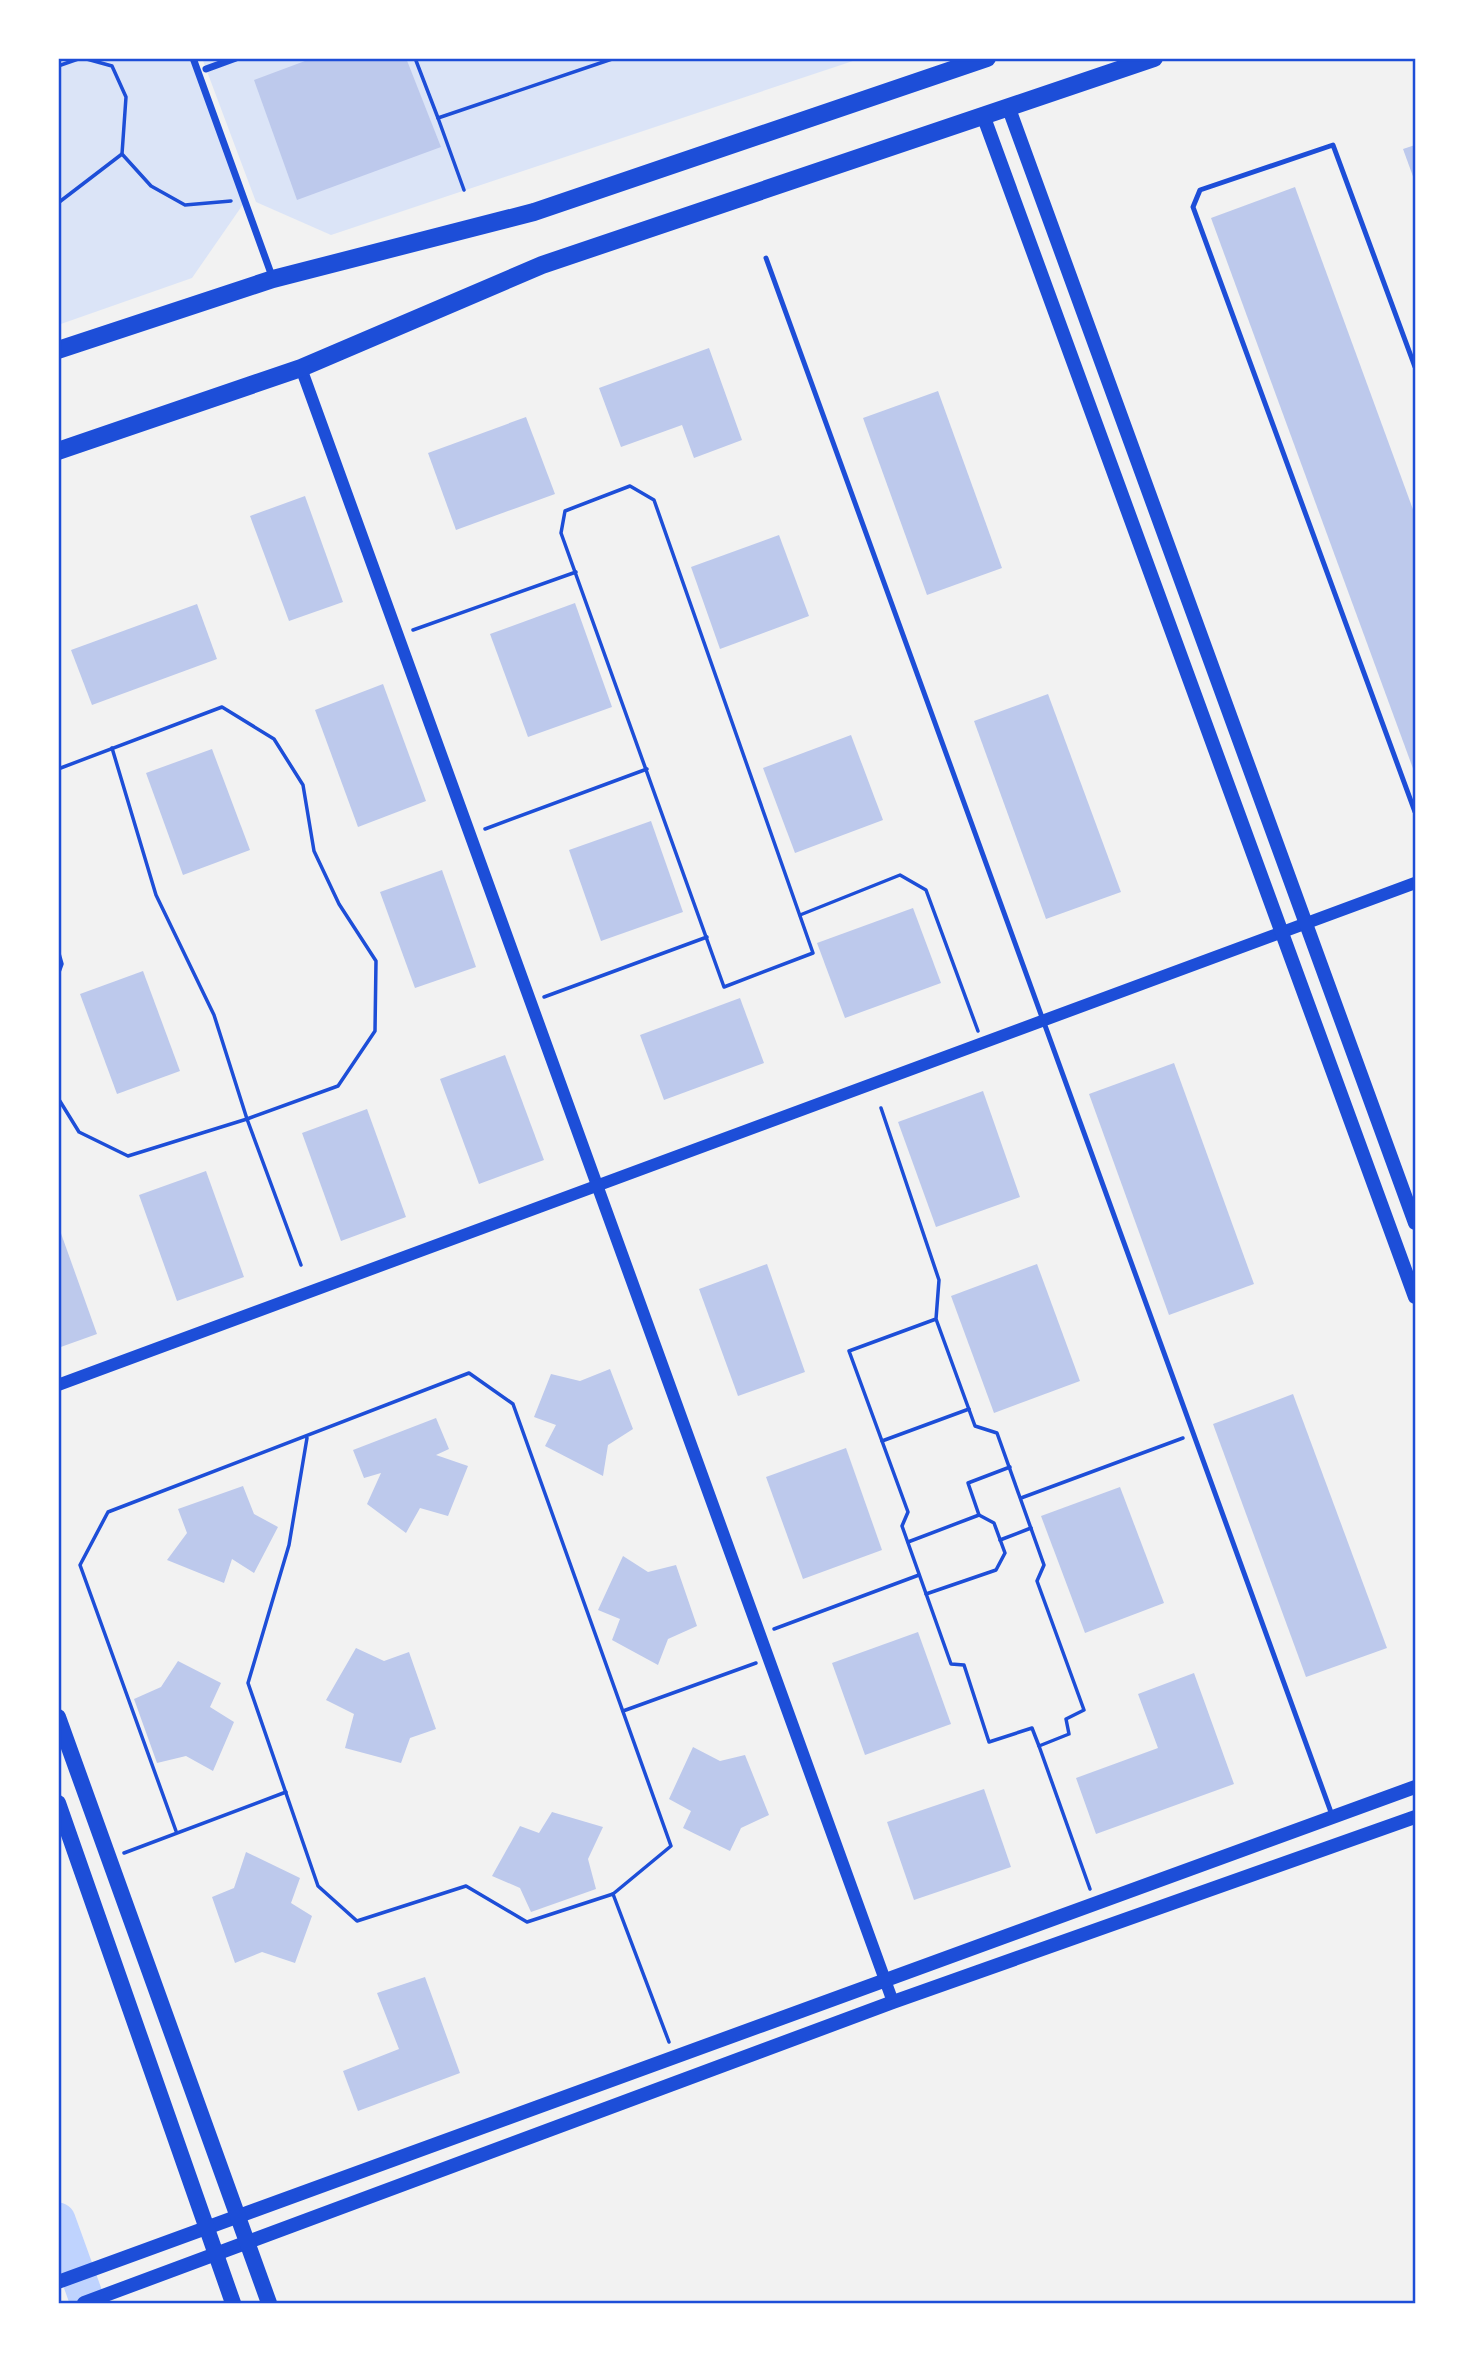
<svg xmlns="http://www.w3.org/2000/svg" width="1473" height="2361" viewBox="0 0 1473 2361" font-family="'Work Sans',sans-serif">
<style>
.green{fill:#dbe4f7}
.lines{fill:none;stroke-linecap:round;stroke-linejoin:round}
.river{stroke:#bfd3fe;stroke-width:35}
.building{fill:#bdc9ec}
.path{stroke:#1d4ed8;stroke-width:3.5}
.service{stroke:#1d4ed8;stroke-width:5}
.minor{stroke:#1d4ed8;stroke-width:7}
.tertiary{stroke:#1d4ed8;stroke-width:12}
.secondary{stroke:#1d4ed8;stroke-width:14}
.primary{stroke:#1d4ed8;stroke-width:16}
.trunk{stroke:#1d4ed8;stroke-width:18}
.neatline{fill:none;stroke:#1d4ed8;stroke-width:2.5}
</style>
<rect width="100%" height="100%" fill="#f2f2f2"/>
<!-- green -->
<g class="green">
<path d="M 58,58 L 193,58 L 246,200 L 192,278 L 58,325 Z"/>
<path d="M 202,58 L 862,58 L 331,235 L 256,202 Z"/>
</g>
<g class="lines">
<!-- river -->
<path class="river" d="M 58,2220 L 88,2303"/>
</g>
<!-- building -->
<g class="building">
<path d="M 313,58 L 406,58 L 441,147 L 297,200 L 254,80 Z"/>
<path d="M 1415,145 L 1415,182 L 1403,149 Z"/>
<path d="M 1295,187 L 1415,515 L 1415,774 L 1211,218 Z"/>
<path d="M 709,348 L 742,440 L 694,458 L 682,425 L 621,447 L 599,388 Z"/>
<path d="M 938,391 L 1002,568 L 927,595 L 863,418 Z"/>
<path d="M 526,417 L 555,494 L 456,530 L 428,453 Z"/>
<path d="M 305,496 L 343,602 L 289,621 L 250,516 Z"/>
<path d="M 779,535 L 809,616 L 720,649 L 691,567 Z"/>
<path d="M 575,603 L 612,707 L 528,737 L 490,634 Z"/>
<path d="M 197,604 L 217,659 L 92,705 L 71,650 Z"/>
<path d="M 383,684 L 426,801 L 358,827 L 315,710 Z"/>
<path d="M 1048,694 L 1121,892 L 1046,919 L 974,721 Z"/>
<path d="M 851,735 L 883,820 L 795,853 L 763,768 Z"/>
<path d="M 212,749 L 250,850 L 183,875 L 146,773 Z"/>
<path d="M 651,821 L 683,912 L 601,941 L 569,850 Z"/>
<path d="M 442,870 L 476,967 L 415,988 L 380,892 Z"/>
<path d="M 913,908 L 941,983 L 845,1018 L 817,943 Z"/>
<path d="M 143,971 L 180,1071 L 117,1094 L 80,994 Z"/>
<path d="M 740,998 L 764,1063 L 664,1100 L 640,1035 Z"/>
<path d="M 505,1055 L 544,1160 L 479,1184 L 440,1079 Z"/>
<path d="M 1174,1063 L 1254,1284 L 1169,1315 L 1089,1094 Z"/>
<path d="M 983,1091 L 1020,1197 L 936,1227 L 898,1122 Z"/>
<path d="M 367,1109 L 406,1217 L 341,1241 L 302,1133 Z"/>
<path d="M 206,1171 L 244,1277 L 177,1301 L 139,1195 Z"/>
<path d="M 58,1225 L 97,1334 L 58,1348 Z"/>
<path d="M 767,1264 L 805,1372 L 738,1396 L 699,1289 Z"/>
<path d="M 1037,1264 L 1080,1381 L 994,1413 L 951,1296 Z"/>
<path d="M 610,1369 L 633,1429 L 608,1445 L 603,1476 L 545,1446 L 556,1425 L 534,1417 L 551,1374 L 580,1381 Z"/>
<path d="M 1293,1394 L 1387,1648 L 1306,1677 L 1213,1424 Z"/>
<path d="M 436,1418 L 449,1449 L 436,1455 L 468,1466 L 448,1516 L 420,1508 L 406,1533 L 367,1504 L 381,1473 L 364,1478 L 353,1450 Z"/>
<path d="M 846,1448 L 882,1550 L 803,1579 L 766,1477 Z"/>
<path d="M 243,1486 L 254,1514 L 278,1527 L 254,1573 L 232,1559 L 224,1583 L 167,1560 L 187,1533 L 178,1509 Z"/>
<path d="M 1120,1487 L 1164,1603 L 1085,1633 L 1041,1516 Z"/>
<path d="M 623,1556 L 648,1572 L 676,1565 L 697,1626 L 668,1639 L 658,1665 L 612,1640 L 620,1619 L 598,1610 Z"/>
<path d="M 918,1632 L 951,1724 L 865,1755 L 832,1663 Z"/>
<path d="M 356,1648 L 384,1661 L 409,1652 L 436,1729 L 410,1738 L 401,1763 L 345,1748 L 354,1714 L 326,1700 Z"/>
<path d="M 178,1661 L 221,1683 L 210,1707 L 234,1722 L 213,1771 L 186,1756 L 157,1763 L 134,1699 L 161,1687 Z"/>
<path d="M 1194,1673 L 1234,1784 L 1096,1834 L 1076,1778 L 1158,1748 L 1138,1694 Z"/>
<path d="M 693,1747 L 720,1761 L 745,1755 L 769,1815 L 741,1828 L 730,1851 L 683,1828 L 691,1811 L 669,1799 Z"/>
<path d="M 984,1789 L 1011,1867 L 914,1900 L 887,1822 Z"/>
<path d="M 552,1812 L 603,1827 L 588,1859 L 596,1889 L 531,1912 L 520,1888 L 492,1876 L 520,1826 L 539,1833 Z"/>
<path d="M 246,1852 L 300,1878 L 291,1903 L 312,1916 L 295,1963 L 262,1952 L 235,1963 L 212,1897 L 234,1888 Z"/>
<path d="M 425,1977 L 460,2073 L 358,2111 L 343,2071 L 399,2049 L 377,1993 Z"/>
</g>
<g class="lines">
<!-- path -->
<g class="path">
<path d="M 83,58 L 112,66 L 126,97 L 122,154 L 151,186 L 185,205 L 231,201"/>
<path d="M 415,58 L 438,118"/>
<path d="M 58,66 L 81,58"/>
<path d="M 464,190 L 438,118 L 615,58"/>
<path d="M 58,203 L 122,154"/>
<path d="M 630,486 L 654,500 L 813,953 L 724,987 L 561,533 L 565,511 Z"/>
<path d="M 413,630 L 576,572"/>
<path d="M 112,748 L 156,895 L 214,1015 L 247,1119 L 301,1265"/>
<path d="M 58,769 L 222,707 L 274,739 L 303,785 L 314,851 L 339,904 L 376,961 L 375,1031 L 338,1086 L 247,1119 L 128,1156 L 79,1132 L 58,1098"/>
<path d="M 485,829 L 647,769"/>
<path d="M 800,915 L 900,875 L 926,890 L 978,1031"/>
<path d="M 58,950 L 62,964 L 58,975"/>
<path d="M 544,997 L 707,937"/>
<path d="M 881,1108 L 939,1280 L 936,1319 L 975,1426 L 997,1433 L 1044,1565 L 1037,1581 L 1084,1710 L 1066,1719 L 1069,1734 L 1039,1746 L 1032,1728 L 989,1742 L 964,1665 L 951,1664 L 902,1526 L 908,1512 L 849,1351 L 936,1319"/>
<path d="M 882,1441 L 969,1409"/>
<path d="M 1021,1498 L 1183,1438"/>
<path d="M 979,1515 L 968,1483 L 1010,1467"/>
<path d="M 1000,1540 L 1031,1528"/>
<path d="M 908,1542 L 979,1515 L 994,1523 L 1005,1553 L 996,1570 L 926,1594"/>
<path d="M 774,1629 L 919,1575"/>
<path d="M 623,1711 L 756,1663"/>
<path d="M 1039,1746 L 1090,1889"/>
<path d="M 176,1831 L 80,1565 L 108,1512 L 469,1373 L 513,1404 L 671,1846 L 613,1894 L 527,1922 L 466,1886 L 357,1921 L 318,1886 L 248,1683 L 289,1545 L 307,1438"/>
<path d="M 124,1853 L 286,1792"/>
<path d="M 613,1894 L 669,2042"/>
</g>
<!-- service -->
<g class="service">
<path d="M 766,258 L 1332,1815"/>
<path d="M 1415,367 L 1333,145 L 1200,190 L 1193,207 L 1415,812"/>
</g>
<!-- minor -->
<g class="minor">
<path d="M 193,58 L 273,279"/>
<path d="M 206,69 L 236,58"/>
</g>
<!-- tertiary -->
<g class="tertiary">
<path d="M 301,368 L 893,2002"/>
<path d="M 58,1385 L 1415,883"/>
</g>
<!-- secondary -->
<g class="secondary">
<path d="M 1008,106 L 1415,1223"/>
<path d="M 983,115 L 1415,1297"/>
<path d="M 58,2282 L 1415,1787"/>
<path d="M 84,2303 L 893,2002 L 1415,1817"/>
</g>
<!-- primary -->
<g class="primary">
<path d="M 58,1717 L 269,2303"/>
<path d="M 58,1803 L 233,2303"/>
</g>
<!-- trunk -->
<g class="trunk">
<path d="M 58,350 L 273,279 L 534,212 L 987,58"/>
<path d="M 58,451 L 301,368 L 542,265 L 1154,58"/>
</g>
</g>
<!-- border -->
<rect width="1473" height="2361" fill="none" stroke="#ffffff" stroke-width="119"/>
<rect x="60" y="60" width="1354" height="2242" class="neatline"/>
</svg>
